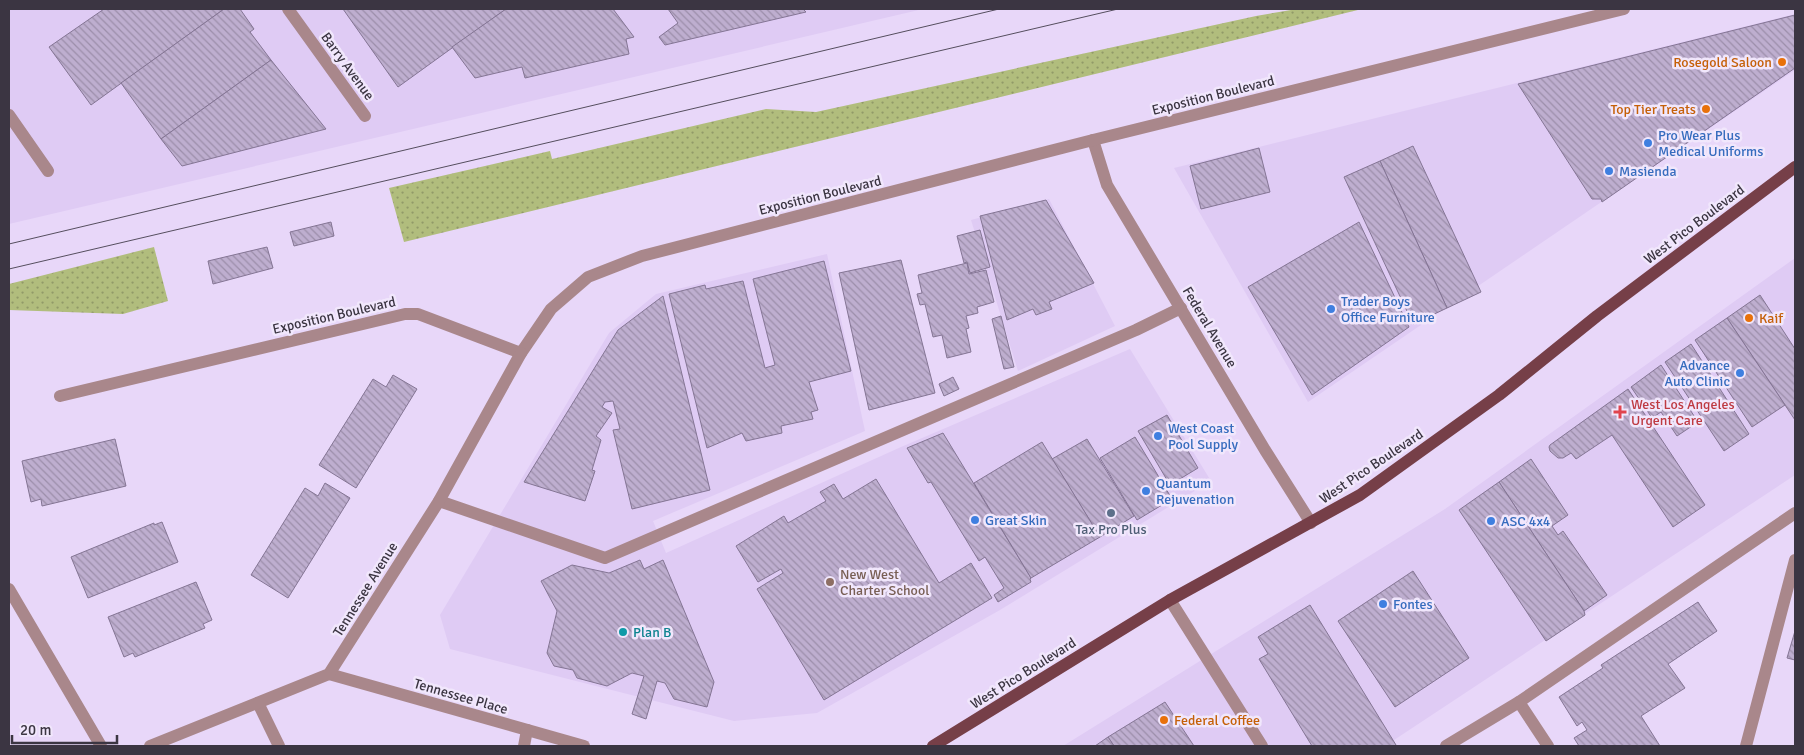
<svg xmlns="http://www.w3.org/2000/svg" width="1804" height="755" viewBox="0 0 1804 755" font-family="Signika,sans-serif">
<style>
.built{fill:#dfcbf4}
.garden{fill:url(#garden-dots)}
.building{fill:url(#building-back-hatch);stroke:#847594}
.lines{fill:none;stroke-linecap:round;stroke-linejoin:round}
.minor{stroke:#a9878b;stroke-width:12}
.major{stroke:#763f48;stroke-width:12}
.tram{stroke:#554e5e;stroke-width:1}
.food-dot{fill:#e8710a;stroke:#f1e7fc;stroke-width:2}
.shop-dot{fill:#3f7fe0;stroke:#f1e7fc;stroke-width:2}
.health-dot{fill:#e0444e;stroke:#f1e7fc;stroke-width:2}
.service-dot{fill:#5c6f8a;stroke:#f1e7fc;stroke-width:2}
.education-dot{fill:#8d6e63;stroke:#f1e7fc;stroke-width:2}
.culture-dot{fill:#0f9aa8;stroke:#f1e7fc;stroke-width:2}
.labels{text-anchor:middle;stroke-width:5;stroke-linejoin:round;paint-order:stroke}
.food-label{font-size:14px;fill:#c56008;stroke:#f1e7fc;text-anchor:end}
.street-label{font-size:14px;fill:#3b3542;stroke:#f1e7fc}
.shop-label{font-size:14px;fill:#366cbe;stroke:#f1e7fc;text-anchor:start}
.health-label{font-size:14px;fill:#be3a42;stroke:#f1e7fc;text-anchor:start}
.service-label{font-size:14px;fill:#4e5e75;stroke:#f1e7fc}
.education-label{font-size:14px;fill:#785e54;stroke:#f1e7fc;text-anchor:start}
.culture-label{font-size:14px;fill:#0d838f;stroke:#f1e7fc;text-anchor:start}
</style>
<defs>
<pattern id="garden-dots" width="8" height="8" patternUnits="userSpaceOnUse" patternTransform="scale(1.25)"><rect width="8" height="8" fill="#b1bd7d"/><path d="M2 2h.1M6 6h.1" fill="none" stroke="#919a68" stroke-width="1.8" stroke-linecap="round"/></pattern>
<pattern id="building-back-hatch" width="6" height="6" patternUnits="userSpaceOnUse" patternTransform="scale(1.25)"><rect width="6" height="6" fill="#beaecf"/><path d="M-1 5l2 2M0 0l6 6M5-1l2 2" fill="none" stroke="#9c8eaa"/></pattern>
</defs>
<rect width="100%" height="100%" fill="#e8d7f9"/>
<!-- built -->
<g class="built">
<path d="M 9,9 L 923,9 L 9,224 Z"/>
<path d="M 1795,14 L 1795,70 L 1308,402 L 1174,168 Z"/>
<path d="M 1049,199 L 1115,326 L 1018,371 L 971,220 Z"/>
<path d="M 827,254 L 865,431 L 653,521 L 666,553 L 901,447 L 1130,349 L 1211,481 L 1000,610 L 817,713 L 734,721 L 450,649 L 440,615 L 609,333 L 656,294 Z"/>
<path d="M 1795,258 L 1795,475 L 1385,746 L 1063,746 L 1445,509 Z"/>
</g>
<!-- garden -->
<g class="garden">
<path d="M 1297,9 L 1362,9 L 404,242 L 389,188 L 550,151 L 552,159 L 766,109 L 816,112 L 1256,16 Z"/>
<path d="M 154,247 L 168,301 L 123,314 L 9,310 L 9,284 Z"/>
</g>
<!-- building -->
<g class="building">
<path d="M 104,9 L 224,9 L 91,105 L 49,47 Z"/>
<path d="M 224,9 L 240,9 L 254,29 L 250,32 L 271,60 L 161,139 L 121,83 Z"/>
<path d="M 343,9 L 506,9 L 398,87 Z"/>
<path d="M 506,9 L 613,9 L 634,37 L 626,39 L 629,54 L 525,78 L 522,67 L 475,78 L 452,47 Z"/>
<path d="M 668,9 L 803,9 L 806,12 L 665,45 L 659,37 L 678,23 Z"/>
<path d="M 1795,15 L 1795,68 L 1602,202 L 1601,199 L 1592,199 L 1518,84 Z"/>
<path d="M 271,60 L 326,129 L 182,166 L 161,139 Z"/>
<path d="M 1413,146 L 1481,292 L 1447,308 L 1380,161 Z"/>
<path d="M 1259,148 L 1270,192 L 1201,209 L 1190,166 Z"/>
<path d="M 1380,161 L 1447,308 L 1413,324 L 1344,177 Z"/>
<path d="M 1046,200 L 1094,283 L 1049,302 L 1052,309 L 1036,315 L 1033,309 L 1007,320 L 980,216 Z"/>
<path d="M 331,222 L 334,236 L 294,246 L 290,232 Z"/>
<path d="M 1359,222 L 1409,327 L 1312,395 L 1248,287 Z"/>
<path d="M 980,230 L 990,267 L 970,273 L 967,262 L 964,263 L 957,236 Z"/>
<path d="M 267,247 L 273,268 L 213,284 L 208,261 Z"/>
<path d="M 901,260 L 935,393 L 869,410 L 839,273 Z"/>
<path d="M 824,261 L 851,371 L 809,382 L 818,410 L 811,412 L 813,419 L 781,426 L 782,433 L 746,441 L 742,433 L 707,448 L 669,294 L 705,285 L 706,289 L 743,281 L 765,368 L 775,365 L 753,279 Z"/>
<path d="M 967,263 L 969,274 L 986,270 L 994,302 L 977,307 L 978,313 L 966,316 L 969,328 L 966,329 L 971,352 L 947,358 L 942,335 L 933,337 L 925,304 L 920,305 L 917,294 L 922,293 L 918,275 Z"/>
<path d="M 1760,295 L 1795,349 L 1795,420 L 1727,318 Z"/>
<path d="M 663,296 L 710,490 L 632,509 L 613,430 L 620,429 L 613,401 L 605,402 L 602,407 L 612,413 L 596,436 L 601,440 L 592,470 L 595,471 L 585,501 L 524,482 L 618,330 Z"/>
<path d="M 1001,316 L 1014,367 L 1004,369 L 992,319 Z"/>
<path d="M 1727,318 L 1785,405 L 1752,427 L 1695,340 Z"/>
<path d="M 1691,344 L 1749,434 L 1724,451 L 1665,362 Z"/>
<path d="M 1661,365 L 1698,422 L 1677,436 L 1661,412 L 1652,418 L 1631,387 Z"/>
<path d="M 393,375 L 417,389 L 356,488 L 319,465 L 373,379 L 386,387 Z"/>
<path d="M 953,377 L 959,389 L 944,396 L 939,384 Z"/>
<path d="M 1628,389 L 1705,505 L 1673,527 L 1612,435 L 1576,459 L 1571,453 L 1563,458 L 1558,458 L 1550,451 L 1549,447 L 1550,445 Z"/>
<path d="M 1167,415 L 1198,468 L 1170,485 L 1138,431 Z"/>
<path d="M 943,433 L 1031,578 L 1030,579 L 1031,582 L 998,602 L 994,595 L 1004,588 L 985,557 L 979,561 L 931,482 L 928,483 L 907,448 Z"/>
<path d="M 1135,437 L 1172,499 L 1137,520 L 1100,458 Z"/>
<path d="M 115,439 L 126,486 L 42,506 L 41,499 L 31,502 L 22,461 Z"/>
<path d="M 1087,439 L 1134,516 L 1100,537 L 1052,459 Z"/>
<path d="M 1042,442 L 1100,537 L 1031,578 L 974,483 Z"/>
<path d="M 1531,459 L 1568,515 L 1552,526 L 1558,535 L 1563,531 L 1607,595 L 1584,611 L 1499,482 Z"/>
<path d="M 876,479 L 939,583 L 971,563 L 992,598 L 824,700 L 757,589 L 783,573 L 781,569 L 758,582 L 736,546 L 784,516 L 788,523 L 826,501 L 820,492 L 834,484 L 843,499 Z"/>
<path d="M 1499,482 L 1584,611 L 1585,615 L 1546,641 L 1459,510 Z"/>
<path d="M 325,483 L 350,498 L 288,598 L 251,575 L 305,488 L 318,496 Z"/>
<path d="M 162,522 L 178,562 L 88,598 L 71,557 L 154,523 L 154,525 Z"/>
<path d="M 640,560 L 644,569 L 663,560 L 714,682 L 707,707 L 674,699 L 665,683 L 657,681 L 646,719 L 632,714 L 644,676 L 632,673 L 607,686 L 577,678 L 573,670 L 554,666 L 547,653 L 557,611 L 541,581 L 572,565 L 609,573 Z"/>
<path d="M 1413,571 L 1469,658 L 1395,707 L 1338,621 Z"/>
<path d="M 196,582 L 212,620 L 203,624 L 205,628 L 135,657 L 133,653 L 124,657 L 108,617 Z"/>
<path d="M 1698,602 L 1717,631 L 1668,664 L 1685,688 L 1641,716 L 1660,746 L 1579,746 L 1574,738 L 1587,730 L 1582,722 L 1577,726 L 1559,697 L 1603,668 L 1601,665 Z"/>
<path d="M 1310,605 L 1396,745 L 1394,746 L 1312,746 L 1259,659 L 1268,654 L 1258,637 Z"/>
<path d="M 1795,631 L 1795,660 L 1787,658 Z"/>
<path d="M 1165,702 L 1194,746 L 1114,746 L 1108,737 Z"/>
<path d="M 1108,737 L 1114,746 L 1095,746 Z"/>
</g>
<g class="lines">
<!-- minor -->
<g class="minor">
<path d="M 288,9 L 365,116"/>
<path d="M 9,115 L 48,171"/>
<path d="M 1093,140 L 1107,185 L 1265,450 L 1311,523"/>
<path d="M 60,396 L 405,314 L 418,314 L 521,353 L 551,309 L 588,277 L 642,256 L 1093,140 L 1624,9"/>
<path d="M 439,501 L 605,558 L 1136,330 L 1181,308"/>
<path d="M 9,589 L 101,746"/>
<path d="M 1170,600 L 1262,746"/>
<path d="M 329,674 L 584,746"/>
<path d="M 1519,702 L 1548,746"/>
<path d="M 258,703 L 279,746"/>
<path d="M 150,746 L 329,674 L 439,501 L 521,353"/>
<path d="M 524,746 L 527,730"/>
<path d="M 1446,746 L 1519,702 L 1795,513"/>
<path d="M 1746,746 L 1795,560"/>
</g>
<!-- major -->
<path class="major" d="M 933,746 L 1170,600 L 1360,495 L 1499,395 L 1597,316 L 1795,167"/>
<!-- tram -->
<g class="tram">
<path d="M 9,244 L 999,9"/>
<path d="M 9,269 L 1118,9"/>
</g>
</g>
<!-- markers -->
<g class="food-dot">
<circle cx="1782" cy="62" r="5"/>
<circle cx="1706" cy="109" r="5"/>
<circle cx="1749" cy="318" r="5"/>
<circle cx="1164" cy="720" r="5"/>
</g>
<g class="shop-dot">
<circle cx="1648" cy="143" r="5"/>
<circle cx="1609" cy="171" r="5"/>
<circle cx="1331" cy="309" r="5"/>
<circle cx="1740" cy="373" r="5"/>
<circle cx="1158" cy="436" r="5"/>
<circle cx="1146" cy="491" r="5"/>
<circle cx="975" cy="520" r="5"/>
<circle cx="1491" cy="521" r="5"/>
<circle cx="1383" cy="604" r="5"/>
</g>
<path class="health-dot" d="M1617.5 404.5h5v5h5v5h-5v5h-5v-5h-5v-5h5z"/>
<circle class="service-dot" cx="1111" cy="513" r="5"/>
<circle class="education-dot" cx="830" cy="582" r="5"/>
<circle class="culture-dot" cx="623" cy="632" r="5"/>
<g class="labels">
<!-- food labels -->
<g class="food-label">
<text x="1772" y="67">Rosegold Saloon</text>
<text x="1696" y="114">Top Tier Treats</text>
<text x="1759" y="323" text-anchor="start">Kaif</text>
<text x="1174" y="725" text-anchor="start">Federal Coffee</text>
</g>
<!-- street labels -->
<g class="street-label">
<text transform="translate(348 66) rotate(54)" y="5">Barry Avenue</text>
<text transform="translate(1213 95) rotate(-14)" y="5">Exposition Boulevard</text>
<text transform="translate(820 195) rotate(-14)" y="5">Exposition Boulevard</text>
<text transform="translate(1694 224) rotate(-37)" y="5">West Pico Boulevard</text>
<text transform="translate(334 315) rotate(-13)" y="5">Exposition Boulevard</text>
<text transform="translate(1210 327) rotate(59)" y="5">Federal Avenue</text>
<text transform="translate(1371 466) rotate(-34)" y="5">West Pico Boulevard</text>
<text transform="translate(365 589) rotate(-58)" y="5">Tennessee Avenue</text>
<text transform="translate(1023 673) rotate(-32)" y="5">West Pico Boulevard</text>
<text transform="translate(461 696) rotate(16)" y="5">Tennessee Place</text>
</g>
<!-- shop labels -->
<g class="shop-label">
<text x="1658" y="140">Pro Wear Plus<tspan x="1658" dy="16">Medical Uniforms</tspan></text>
<text x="1619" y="176">Masienda</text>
<text x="1341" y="306">Trader Boys<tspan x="1341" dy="16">Office Furniture</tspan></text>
<text x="1730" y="370" text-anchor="end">Advance<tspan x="1730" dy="16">Auto Clinic</tspan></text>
<text x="1168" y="433">West Coast<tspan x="1168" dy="16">Pool Supply</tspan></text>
<text x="1156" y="488">Quantum<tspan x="1156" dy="16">Rejuvenation</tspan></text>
<text x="985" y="525">Great Skin</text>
<text x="1501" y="526">ASC 4x4</text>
<text x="1393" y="609">Fontes</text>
</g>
<!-- health labels -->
<g class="health-label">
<text x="1631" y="409">West Los Angeles<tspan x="1631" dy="16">Urgent Care</tspan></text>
</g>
<!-- service labels -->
<g class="service-label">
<text x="1111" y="534">Tax Pro Plus</text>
</g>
<!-- education labels -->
<g class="education-label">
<text x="840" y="579">New West<tspan x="840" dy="16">Charter School</tspan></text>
</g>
<!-- culture labels -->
<g class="culture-label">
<text x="633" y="637">Plan B</text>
</g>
</g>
<!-- border -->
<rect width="1804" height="755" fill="none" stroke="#3b3542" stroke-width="20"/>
<!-- scale -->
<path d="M12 735v8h105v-8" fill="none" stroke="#3b3542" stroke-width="2.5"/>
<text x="20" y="735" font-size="15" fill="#3b3542" stroke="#f1e7fc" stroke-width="4" paint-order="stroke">20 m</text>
</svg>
